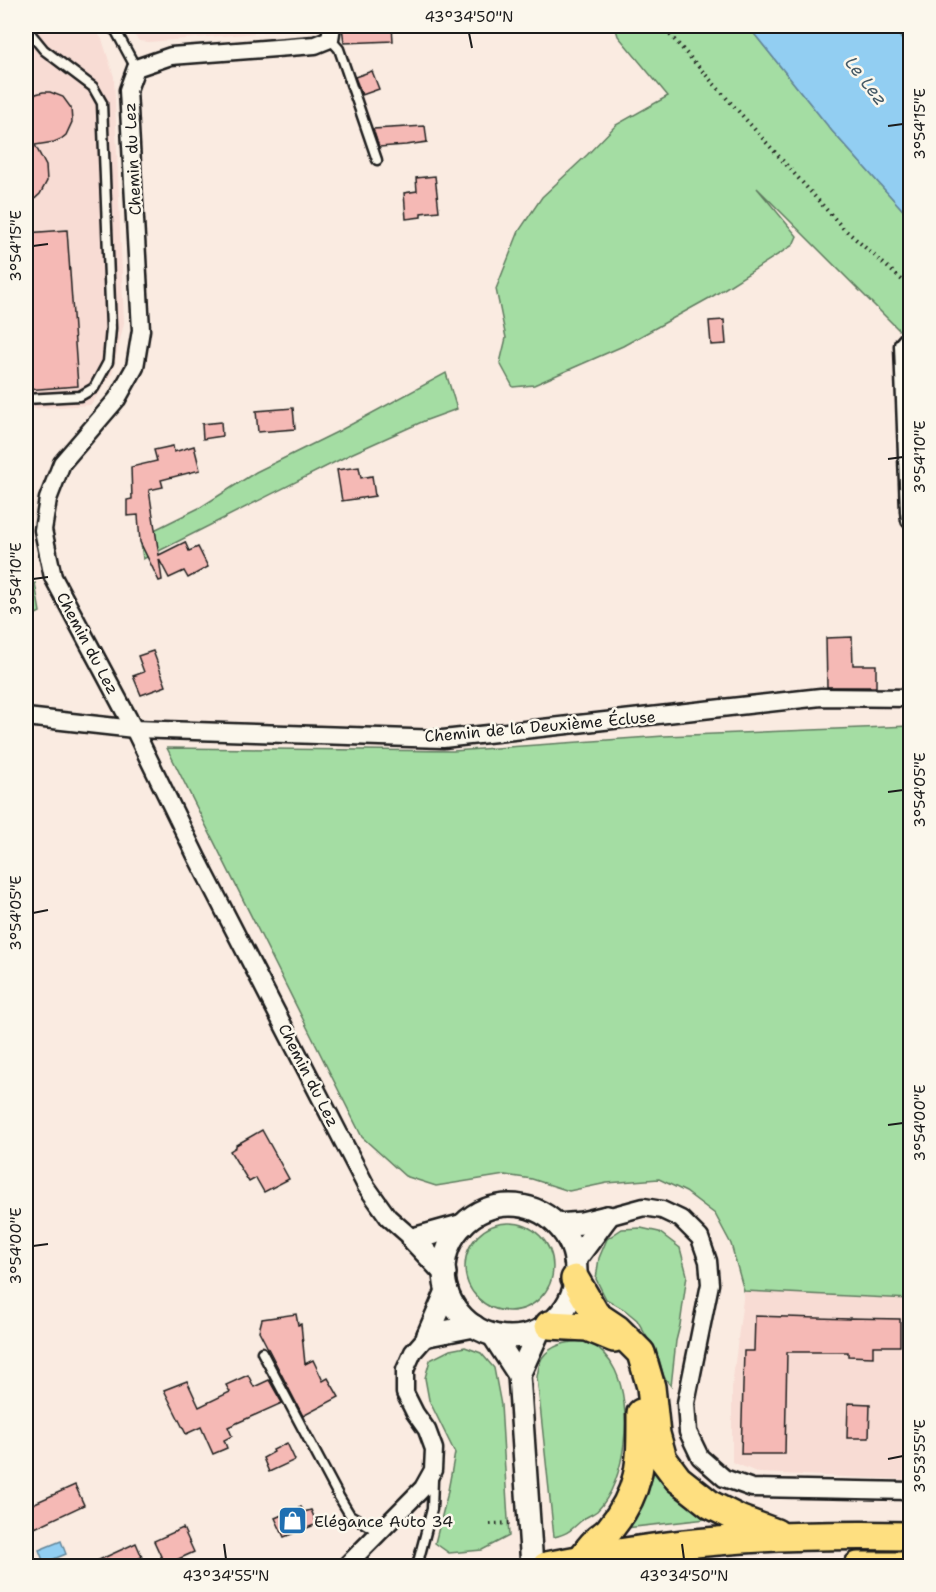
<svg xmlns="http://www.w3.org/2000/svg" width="936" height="1592" viewBox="0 0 936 1592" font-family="'Shantell Sans',sans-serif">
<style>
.built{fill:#f8dcd4}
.green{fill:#a4dda3;stroke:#607c60;stroke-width:1.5}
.water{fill:#92cef2;stroke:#63879c;stroke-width:1.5}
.building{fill:#f5b9b5;stroke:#1c1c1c;stroke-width:1.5}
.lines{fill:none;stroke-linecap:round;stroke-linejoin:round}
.service-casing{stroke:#1c1c1c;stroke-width:13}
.minor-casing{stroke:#1c1c1c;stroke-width:21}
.tertiary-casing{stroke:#1c1c1c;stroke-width:26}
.primary-casing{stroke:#1c1c1c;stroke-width:32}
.path{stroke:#1c1c1c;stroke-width:4;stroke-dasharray:1.5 4.5;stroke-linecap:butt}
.service{stroke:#fbf7ec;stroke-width:8}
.minor{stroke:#fbf7ec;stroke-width:16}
.tertiary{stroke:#fbf7ec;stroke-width:21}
.primary{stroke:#fedf80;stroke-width:27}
.ticks{fill:none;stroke:#1c1c1c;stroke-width:2}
.labels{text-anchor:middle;stroke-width:5;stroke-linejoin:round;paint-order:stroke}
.street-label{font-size:16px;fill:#1c1c1c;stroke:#fbf7ec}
.poi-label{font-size:16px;fill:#1c1c1c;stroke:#fbf7ec;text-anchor:start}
.water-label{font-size:18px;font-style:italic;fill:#455a67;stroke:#fbf7ec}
.neatline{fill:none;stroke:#1c1c1c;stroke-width:2}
.ticks-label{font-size:15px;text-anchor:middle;fill:#1c1c1c}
</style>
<rect width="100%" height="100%" fill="#faebe1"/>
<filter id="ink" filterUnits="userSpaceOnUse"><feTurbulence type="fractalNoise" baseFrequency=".0167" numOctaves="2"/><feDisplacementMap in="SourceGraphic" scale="12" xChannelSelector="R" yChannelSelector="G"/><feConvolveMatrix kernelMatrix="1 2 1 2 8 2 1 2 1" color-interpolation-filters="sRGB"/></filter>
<g filter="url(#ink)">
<!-- built -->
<g class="built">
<path d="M 26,26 L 86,26 L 94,29 L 102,39 L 114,77 L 124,323 L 112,374 L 91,405 L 26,409 Z"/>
<path d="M 126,26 L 316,26 L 317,28 L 149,42 L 139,41 Z"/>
<path d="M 744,1291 L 910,1299 L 910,1480 L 759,1473 L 732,1462 L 732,1386 Z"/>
</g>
<!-- green -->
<g class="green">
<path d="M 615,26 L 748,26 L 832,131 L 910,218 L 910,341 L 757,188 L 797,236 L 793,245 L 713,296 L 623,346 L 534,385 L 513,387 L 500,363 L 506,338 L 496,289 L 519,231 L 542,197 L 587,155 L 616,125 L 668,96 L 618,36 Z"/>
<path d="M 893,26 L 910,26 L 910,52 Z"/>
<path d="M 446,373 L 457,409 L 424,421 L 353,453 L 143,559 L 140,537 L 201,507 L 256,472 L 339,431 Z"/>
<path d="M 35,583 L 40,612 L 26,619 L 26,587 Z"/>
<path d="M 910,726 L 910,1299 L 744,1291 L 731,1244 L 715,1214 L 686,1192 L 659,1179 L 607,1183 L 569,1191 L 532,1179 L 505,1175 L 436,1186 L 405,1176 L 362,1137 L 167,748 L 453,751 L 664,736 Z"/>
<circle cx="509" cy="1267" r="44"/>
<path d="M 641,1228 L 659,1232 L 680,1248 L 687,1275 L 680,1325 L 676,1341 L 671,1386 L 664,1377 L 659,1359 L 648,1339 L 637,1320 L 625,1310 L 606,1299 L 596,1279 L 599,1258 L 607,1239 L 622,1229 Z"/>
<path d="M 586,1340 C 598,1347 609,1357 615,1370 C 633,1407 627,1481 597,1511 C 593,1514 588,1516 585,1518 C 571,1528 572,1533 554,1537 L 537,1377 C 538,1371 539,1363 542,1358 C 552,1343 571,1342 586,1340 Z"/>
<path d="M 465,1347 L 481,1353 L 494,1368 L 501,1405 L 509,1536 L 482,1550 L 449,1553 L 435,1543 L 447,1496 L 455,1453 L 429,1400 L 425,1378 L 430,1360 L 450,1350 Z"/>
<path d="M 654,1461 L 675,1490 L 691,1508 L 707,1519 L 625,1528 L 647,1495 L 652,1479 Z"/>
</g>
<!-- water -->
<g class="water">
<path d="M 748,26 L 893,26 L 910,52 L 910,218 L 832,131 Z"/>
<path d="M 61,1541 L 66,1554 L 44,1563 L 39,1550 Z"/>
</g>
<!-- building -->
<g class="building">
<path d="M 342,26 L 392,26 L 393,41 L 344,43 Z"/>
<path d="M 372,71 L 379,89 L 362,95 L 355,77 Z"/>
<path d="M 43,92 L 50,92 L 63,97 L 71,108 L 72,122 L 66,135 L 61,139 L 54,142 L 35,145 L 46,166 L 47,181 L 40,194 L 26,207 L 26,103 L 36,94 Z"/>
<path d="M 425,126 L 427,142 L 406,145 L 379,147 L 373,129 Z"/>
<path d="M 435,176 L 439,211 L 421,213 L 421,217 L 406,219 L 404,193 L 417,191 L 416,178 Z"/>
<path d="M 67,230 L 78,386 L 26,390 L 26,233 Z"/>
<path d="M 724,320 L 726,344 L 711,345 L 709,321 Z"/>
<path d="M 293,408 L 295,429 L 258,432 L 256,411 Z"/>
<path d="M 221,422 L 222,436 L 203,439 L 202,424 Z"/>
<path d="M 173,446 L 174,452 L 194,446 L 200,470 L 161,480 L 163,487 L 149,490 L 159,555 L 185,542 L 189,551 L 198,547 L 208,567 L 188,578 L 184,571 L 169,578 L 159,559 L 162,580 L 159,581 L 140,542 L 138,515 L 127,516 L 127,500 L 132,499 L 131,467 L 157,461 L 154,450 Z"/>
<path d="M 359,467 L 361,478 L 372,476 L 375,496 L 342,501 L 337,470 Z"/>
<path d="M 852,637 L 853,665 L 876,665 L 876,687 L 827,687 L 826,638 Z"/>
<path d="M 153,651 L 166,686 L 141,695 L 133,676 L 144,672 L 138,656 Z"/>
<path d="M 262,1130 L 289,1179 L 264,1192 L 256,1178 L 249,1182 L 230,1151 L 236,1147 L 236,1145 Z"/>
<path d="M 296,1314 L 298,1325 L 301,1324 L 305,1364 L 313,1360 L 323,1381 L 328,1378 L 339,1397 L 303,1416 L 259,1331 L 262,1319 Z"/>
<path d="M 755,1316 L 849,1319 L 849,1318 L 900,1319 L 900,1346 L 873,1346 L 873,1357 L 848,1356 L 848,1352 L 787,1352 L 785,1454 L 741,1454 L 744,1351 L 754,1351 Z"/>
<path d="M 248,1375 L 254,1387 L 269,1380 L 282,1403 L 228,1427 L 232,1436 L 224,1440 L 227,1448 L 213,1454 L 201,1427 L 186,1434 L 164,1390 L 187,1381 L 199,1407 L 230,1392 L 226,1385 Z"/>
<path d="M 848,1403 L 870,1404 L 869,1438 L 847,1438 Z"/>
<path d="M 287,1443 L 295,1460 L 269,1472 L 263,1458 L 274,1452 L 273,1450 Z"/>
<path d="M 75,1485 L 84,1505 L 26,1532 L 26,1507 Z"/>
<path d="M 301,1507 L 304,1512 L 311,1510 L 317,1524 L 284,1537 L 275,1518 Z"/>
<path d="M 183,1528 L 194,1552 L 165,1565 L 154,1541 Z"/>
<path d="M 136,1543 L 142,1557 L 122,1566 L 86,1566 Z"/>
</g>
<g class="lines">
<defs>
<g id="service">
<path d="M 108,26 L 116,31 L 136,68"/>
<path d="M 26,28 L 44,50 L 93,87 L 102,103 L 111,328 L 108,362 L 94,388 L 80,396 L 26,399"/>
<path d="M 330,39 L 339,49 L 377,160"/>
<path d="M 262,1352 L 338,1495 L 350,1515 L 379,1532"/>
<path d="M 417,1566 L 432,1509 L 433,1479"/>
</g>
<g id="minor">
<path d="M 332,26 L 330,39 L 315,45 L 171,56 L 136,68 L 128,90 L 141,330 L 135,367 L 117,399 L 62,463 L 48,499 L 43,530 L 53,577 L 134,729 L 197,858 L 366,1186 L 388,1217 L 413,1239"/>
<path d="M 910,337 L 903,345 L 909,511 L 910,520"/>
<path d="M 26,717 L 134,729 L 443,739 L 821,697 L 910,698"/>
<path d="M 607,1217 L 644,1207 L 662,1210 L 681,1219 L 700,1238 L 708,1261 L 710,1284 L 686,1403 L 688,1432 L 700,1457 L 724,1478 L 752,1488 L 910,1491"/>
<path d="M 346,1566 L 423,1488 L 433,1470 L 434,1449 L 427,1430 L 415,1413 L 405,1393 L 405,1370 L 413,1352 L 428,1335"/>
</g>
<g id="tertiary">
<circle cx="510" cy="1271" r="66"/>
<path d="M 558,1225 L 582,1223 L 607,1217"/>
<path d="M 575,1260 L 607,1217"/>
<path d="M 445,1273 L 413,1239 L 463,1225"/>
<path d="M 428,1335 L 447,1291"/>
<path d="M 428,1335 L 474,1326"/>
<path d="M 493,1335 L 519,1375"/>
<path d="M 532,1566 L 519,1375 L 539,1331"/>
</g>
<g id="primary">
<path d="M 575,1279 L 596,1315 L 617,1329 L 641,1353 L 651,1387 L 656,1434 L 663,1459 L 678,1479 L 711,1505 L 741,1520 L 776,1533"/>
<path d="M 549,1325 L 587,1327 L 614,1338"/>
<path d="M 581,1560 C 585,1554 590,1547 596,1541 C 600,1537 606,1534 610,1529 C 642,1489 641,1462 641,1413"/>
<path d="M 546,1566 C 603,1555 661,1545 718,1541 C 782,1535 846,1535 910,1536"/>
<path d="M 858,1566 L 910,1566"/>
</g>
</defs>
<!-- service casing -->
<use href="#service" class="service-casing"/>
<!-- minor casing -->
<use href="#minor" class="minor-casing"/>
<!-- tertiary casing -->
<use href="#tertiary" class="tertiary-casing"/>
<!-- primary casing -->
<use href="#primary" class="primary-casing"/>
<!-- path -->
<g class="path">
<path d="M 662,26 L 843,228 L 910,287"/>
<path d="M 490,1524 L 510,1523"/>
</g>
<!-- service -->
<use href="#service" class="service"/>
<!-- minor -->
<use href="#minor" class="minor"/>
<!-- tertiary -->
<use href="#tertiary" class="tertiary"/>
<!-- primary -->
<use href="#primary" class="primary"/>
</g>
</g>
<!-- ticks -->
<path class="ticks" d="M 469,33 L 472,48M 888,126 L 903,124M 33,246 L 48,244M 888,459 L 903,457M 33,579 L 48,577M 888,792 L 903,790M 33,913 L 48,910M 888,1125 L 903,1123M 33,1246 L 48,1244M 888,1459 L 903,1456M 224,1544 L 226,1559M 682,1544 L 684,1559"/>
<!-- icons -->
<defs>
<symbol id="shop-square" viewBox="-11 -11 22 22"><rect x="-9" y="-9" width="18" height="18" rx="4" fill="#1f6fb2" stroke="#fbf7ec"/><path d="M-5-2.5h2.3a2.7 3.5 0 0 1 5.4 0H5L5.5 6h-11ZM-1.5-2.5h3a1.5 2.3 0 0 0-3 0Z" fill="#fff"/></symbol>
</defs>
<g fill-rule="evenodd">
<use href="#shop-square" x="276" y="1504" width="33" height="33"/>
</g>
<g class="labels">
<!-- street labels -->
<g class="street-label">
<text transform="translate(132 159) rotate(-93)" y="6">Chemin du Lez</text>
<text transform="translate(88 643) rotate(62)" y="6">Chemin du Lez</text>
<text transform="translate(540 726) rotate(-5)" y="6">Chemin de la Deuxième Écluse</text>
<text transform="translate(309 1075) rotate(63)" y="6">Chemin du Lez</text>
</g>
<!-- poi labels -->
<g class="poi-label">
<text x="314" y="1527">Elégance Auto 34</text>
</g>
<!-- water labels -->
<g class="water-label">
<text transform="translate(866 81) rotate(52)" y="6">Le Lez</text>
</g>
</g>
<!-- margin -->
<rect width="936" height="1592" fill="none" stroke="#fbf7ec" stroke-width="66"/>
<rect x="33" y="33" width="870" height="1526" class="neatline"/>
<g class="ticks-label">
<text x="469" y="22">43°34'50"N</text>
<text transform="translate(920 124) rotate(-90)" y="5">3°54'15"E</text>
<text transform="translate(16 246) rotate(-90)" y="5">3°54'15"E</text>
<text transform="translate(920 457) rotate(-90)" y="5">3°54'10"E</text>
<text transform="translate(16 579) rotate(-90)" y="5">3°54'10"E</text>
<text transform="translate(920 790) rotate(-90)" y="5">3°54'05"E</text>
<text transform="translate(16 913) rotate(-90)" y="5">3°54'05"E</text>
<text transform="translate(920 1123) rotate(-90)" y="5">3°54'00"E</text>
<text transform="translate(16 1246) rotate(-90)" y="5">3°54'00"E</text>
<text transform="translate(920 1456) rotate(-90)" y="5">3°53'55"E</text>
<text x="226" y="1581">43°34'55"N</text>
<text x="684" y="1581">43°34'50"N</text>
</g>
</svg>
